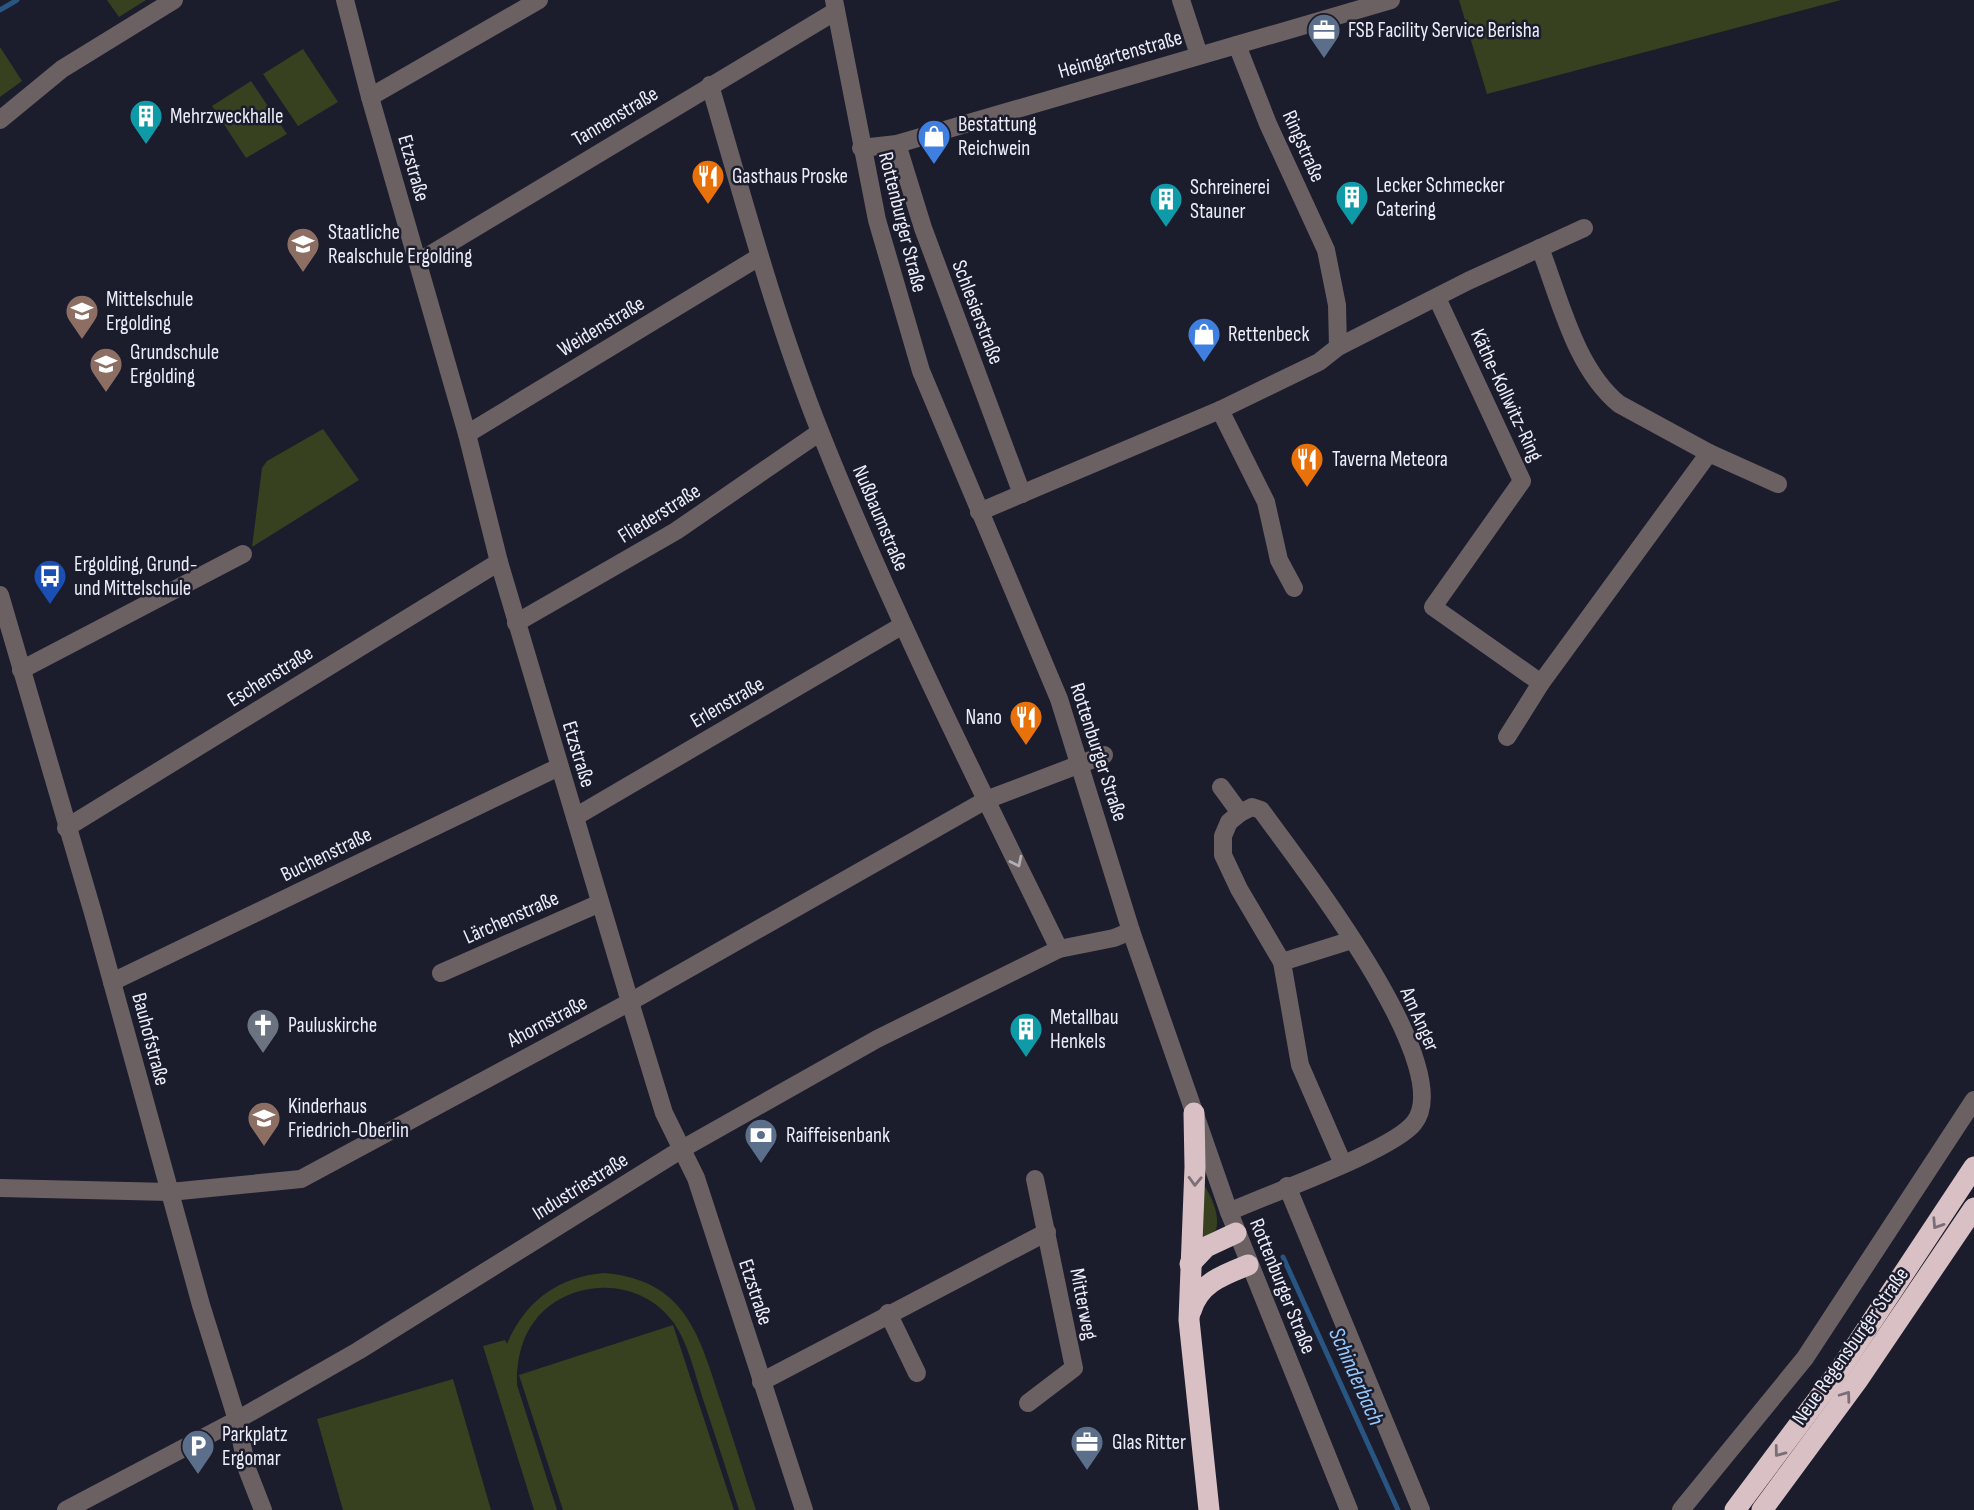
<svg xmlns="http://www.w3.org/2000/svg" width="1974" height="1510" viewBox="0 0 1974 1510" font-family="'Sofia Sans Condensed',sans-serif">
<style>
.green{fill:#37411f}
.lines{fill:none;stroke-linecap:round;stroke-linejoin:round}
.stream{stroke:#285581;stroke-width:5}
.minor{stroke:#6b6163;stroke-width:18}
.highway{stroke:#d9c0c5;stroke-width:21}
.oneway{stroke:#b2aeb5}
.oneway2{stroke:#7a6e78}
.labels{text-anchor:middle;stroke-width:5;stroke-linejoin:round;paint-order:stroke}
.poi-label{font-size:21px;fill:#ecedf8;stroke:#1b1c2c;text-anchor:start}
.street-label{font-size:21px;fill:#ecedf8;stroke:#1b1c2c}
.water-label{font-size:23px;font-style:italic;fill:#94c9ff;stroke:#1b1c2c}
</style>
<rect width="100%" height="100%" fill="#1b1c2c"/>
<!-- green -->
<g class="green">
<path d="M 107,0 L 146,0 L 119,17 Z"/>
<path d="M 1459,0 L 1841,0 L 1487,94 Z"/>
<path d="M 0,47 L 22,81 L 0,97 Z"/>
<path d="M 303,49 L 338,102 L 298,126 L 263,74 Z"/>
<path d="M 251,81 L 287,134 L 246,158 L 212,106 Z"/>
<path d="M 323,429 L 359,480 L 252,547 L 262,468 L 267,461 Z"/>
<path d="M 1204,1185 C 1212,1197 1220,1216 1216,1230 L 1203,1238 Z"/>
<path d="M 604,1273 C 686,1280 699,1335 721,1402 C 733,1438 744,1474 756,1510 L 739,1510 C 727,1471 714,1432 701,1393 C 694,1370 688,1344 674,1323 C 647,1285 594,1277 555,1302 C 526,1321 516,1352 517,1385 L 557,1510 L 534,1510 L 483,1346 L 505,1340 L 507,1344 C 525,1301 558,1277 604,1273 Z"/>
<path d="M 673,1325 L 734,1510 L 563,1510 L 519,1375 Z"/>
<path d="M 453,1379 L 491,1510 L 343,1510 L 317,1419 Z"/>
</g>
<g class="lines">
<!-- stream -->
<g class="stream">
<path d="M 0,10 L 17,0"/>
<path d="M 1283,1257 L 1398,1510"/>
</g>
<!-- minor -->
<g class="minor">
<path d="M 345,0 L 370,97 L 467,434 L 499,562 L 630,1002 L 664,1113 L 696,1178 L 804,1510"/>
<path d="M 834,0 L 877,220 L 921,371 L 1059,699 L 1131,931 L 1229,1212 L 1349,1510"/>
<path d="M 1181,0 L 1199,55"/>
<path d="M 1237,45 L 1268,124 L 1326,250 L 1337,305 L 1338,347"/>
<path d="M 710,85 C 744,202 776,321 821,434 C 891,610 976,779 1059,949"/>
<path d="M 370,97 L 539,0"/>
<path d="M 0,120 L 62,69 L 174,0"/>
<path d="M 897,144 L 923,228 L 1022,494"/>
<path d="M 861,148 L 897,144 L 1391,0"/>
<path d="M 418,262 L 836,11"/>
<path d="M 1437,298 L 1522,481 L 1433,607 L 1541,683 L 1709,453 L 1619,404 C 1575,368 1560,299 1540,248"/>
<path d="M 1220,410 L 1266,502 L 1279,560 L 1294,588"/>
<path d="M 467,434 L 759,257"/>
<path d="M 1709,453 L 1778,484"/>
<path d="M 979,512 L 1220,410 L 1319,362 L 1338,347 L 1468,281 L 1584,228"/>
<path d="M 0,595 L 93,913 L 201,1305 L 237,1420 L 247,1469 L 263,1510"/>
<path d="M 516,623 L 676,531 L 820,432"/>
<path d="M 21,670 L 243,554"/>
<path d="M 1507,737 L 1541,683"/>
<path d="M 1221,787 L 1240,813 L 1252,807 L 1261,810 C 1296,859 1460,1067 1414,1123 C 1392,1151 1268,1194 1229,1212"/>
<path d="M 1240,813 L 1229,822 L 1223,836 L 1223,855 L 1239,889 L 1282,962 L 1300,1065 L 1343,1164"/>
<path d="M 575,817 L 903,625"/>
<path d="M 66,828 L 499,562"/>
<path d="M 1282,962 L 1352,940"/>
<path d="M 441,973 L 600,903"/>
<path d="M 112,982 L 559,767"/>
<path d="M 1287,1186 L 1421,1510"/>
<path d="M 0,1188 L 170,1192 L 301,1179 L 630,1002 L 986,800 L 1104,755"/>
<path d="M 888,1313 L 917,1373"/>
<path d="M 761,1382 L 1047,1232"/>
<path d="M 1028,1403 L 1074,1368 L 1035,1179"/>
<path d="M 66,1510 L 237,1420 L 358,1351 L 682,1149 L 877,1039 L 1059,949 L 1114,938 L 1131,931"/>
<path d="M 1681,1510 L 1805,1358 L 1974,1100"/>
</g>
<!-- highway -->
<g class="highway">
<path d="M 1194,1113 L 1195,1167 L 1189,1320 L 1209,1510"/>
<path d="M 1190,1264 L 1206,1247 L 1236,1233"/>
<path d="M 1191,1311 C 1199,1283 1223,1275 1248,1265"/>
<path d="M 1735,1510 L 1839,1371 L 1974,1167"/>
<path d="M 1762,1510 L 1857,1381 L 1974,1208"/>
</g>
</g>
<!-- one-way arrows -->
<defs><path id="oneway-chevron" d="M-2-3.5L2.5 0L-2 3.5" fill="none" stroke-width="1.6" stroke-linecap="round" stroke-linejoin="round" transform="scale(1.75)"/></defs>
<use class="oneway" href="#oneway-chevron" transform="translate(1017 862) rotate(64)"/>
<g class="oneway2">
<use href="#oneway-chevron" transform="translate(1195 1181) rotate(92)"/>
<use href="#oneway-chevron" transform="translate(1937 1224) rotate(123)"/>
<use href="#oneway-chevron" transform="translate(1846 1396) rotate(-54)"/>
<use href="#oneway-chevron" transform="translate(1779 1452) rotate(127)"/>
</g>
<!-- icons -->
<defs>
<symbol id="office-pin" viewBox="-11 -11 22 30"><path d="M0 17L-7.5 6A9.5 9.5 0 1 1 7.5 6Z" fill="#5c6f8a" stroke="#1b1c2c"/><path d="M-6-3h4V-5.5h4V-3h4V5H-6ZM-1-4.5V-3h2v-1.5ZM-6 0V1H6V0Z" fill="#fff"/></symbol>
<symbol id="building-pin" viewBox="-11 -11 22 30"><path d="M0 17L-7.5 6A9.5 9.5 0 1 1 7.5 6Z" fill="#0f9aa8" stroke="#1b1c2c"/><path d="M-4-6H4V6H1V3H-1V6H-4ZM-2.5-4.3h1.7v1.8h-1.7ZM.8-4.3h1.7v1.8H.8ZM-2.5-1h1.7V.8h-1.7ZM.8-1h1.7V.8H.8Z" fill="#fff"/></symbol>
<symbol id="shop-pin" viewBox="-11 -11 22 30"><path d="M0 17L-7.5 6A9.5 9.5 0 1 1 7.5 6Z" fill="#3f7fe0" stroke="#1b1c2c"/><path d="M-5-2.5h2.3a2.7 3.5 0 0 1 5.4 0H5L5.5 6h-11ZM-1.5-2.5h3a1.5 2.3 0 0 0-3 0Z" fill="#fff"/></symbol>
<symbol id="restaurant-pin" viewBox="-11 -11 22 30"><path d="M0 17L-7.5 6A9.5 9.5 0 1 1 7.5 6Z" fill="#e8710a" stroke="#1b1c2c"/><path d="M-5-6h1v4h1v-4h1v4h1v-4h1v5L-1.5 .5V6h-2V.5L-5-1ZM5-6V6H3V1.5H1.5Q1.5-4 5-6Z" fill="#fff"/></symbol>
<symbol id="school-pin" viewBox="-11 -11 22 30"><path d="M0 17L-7.5 6A9.5 9.5 0 1 1 7.5 6Z" fill="#8d6e63" stroke="#1b1c2c"/><path d="M0-5L7-2L0 1L-7-2ZM-4 1L0 2.5L4 1V4Q0 6-4 4Z" fill="#fff"/></symbol>
<symbol id="bus-pin" viewBox="-11 -11 22 30"><path d="M0 17L-7.5 6A9.5 9.5 0 1 1 7.5 6Z" fill="#1a4fb4" stroke="#1b1c2c"/><path d="M-5-6H5V4H4V6H2V4H-2V6H-4V4H-5ZM-3.5-4V0h7V-4ZM-3.5 1.2v1.5H-2V1.2ZM2 1.2v1.5H3.5V1.2Z" fill="#fff"/></symbol>
<symbol id="church-pin" viewBox="-11 -11 22 30"><path d="M0 17L-7.5 6A9.5 9.5 0 1 1 7.5 6Z" fill="#6b7280" stroke="#1b1c2c"/><path d="M-1.2-6h2.4v3.5h3.3v2.4h-3.3V6h-2.4V-.1h-3.3v-2.4h3.3Z" fill="#fff"/></symbol>
<symbol id="bank-pin" viewBox="-11 -11 22 30"><path d="M0 17L-7.5 6A9.5 9.5 0 1 1 7.5 6Z" fill="#5c6f8a" stroke="#1b1c2c"/><path d="M-6-4H6V4H-6ZM0-2.3a2.3 2.3 0 1 0 0 4.6a2.3 2.3 0 1 0 0-4.6Z" fill="#fff"/></symbol>
<symbol id="parking-pin" viewBox="-11 -11 22 30"><path d="M0 17L-7.5 6A9.5 9.5 0 1 1 7.5 6Z" fill="#5c6f8a" stroke="#1b1c2c"/><path d="M-3.5-5.5H1a3.5 3.5 0 0 1 0 7H-1V5.5H-3.5ZM-1-3.4V-.6H.8a1.4 1.4 0 0 0 0-2.8Z" fill="#fff"/></symbol>
</defs>
<g fill-rule="evenodd">
<use href="#office-pin" x="1305" y="11" width="38" height="52"/>
<use href="#building-pin" x="127" y="97" width="38" height="52"/>
<use href="#shop-pin" x="915" y="117" width="38" height="52"/>
<use href="#restaurant-pin" x="689" y="157" width="38" height="52"/>
<use href="#building-pin" x="1333" y="178" width="38" height="52"/>
<use href="#building-pin" x="1147" y="180" width="38" height="52"/>
<use href="#school-pin" x="284" y="225" width="38" height="52"/>
<use href="#school-pin" x="63" y="292" width="38" height="52"/>
<use href="#shop-pin" x="1185" y="315" width="38" height="52"/>
<use href="#school-pin" x="87" y="345" width="38" height="52"/>
<use href="#restaurant-pin" x="1288" y="440" width="38" height="52"/>
<use href="#bus-pin" x="31" y="557" width="38" height="52"/>
<use href="#restaurant-pin" x="1007" y="698" width="38" height="52"/>
<use href="#church-pin" x="244" y="1006" width="38" height="52"/>
<use href="#building-pin" x="1007" y="1010" width="38" height="52"/>
<use href="#school-pin" x="245" y="1099" width="38" height="52"/>
<use href="#bank-pin" x="742" y="1116" width="38" height="52"/>
<use href="#office-pin" x="1068" y="1423" width="38" height="52"/>
<use href="#parking-pin" x="179" y="1427" width="38" height="52"/>
</g>
<g class="labels">
<!-- poi labels -->
<g class="poi-label">
<text x="1348" y="37">FSB Facility Service Berisha</text>
<text x="170" y="123">Mehrzweckhalle</text>
<text x="958" y="131">Bestattung<tspan x="958" dy="24">Reichwein</tspan></text>
<text x="732" y="183">Gasthaus Proske</text>
<text x="1376" y="192">Lecker Schmecker<tspan x="1376" dy="24">Catering</tspan></text>
<text x="1190" y="194">Schreinerei<tspan x="1190" dy="24">Stauner</tspan></text>
<text x="328" y="239">Staatliche<tspan x="328" dy="24">Realschule Ergolding</tspan></text>
<text x="106" y="306">Mittelschule<tspan x="106" dy="24">Ergolding</tspan></text>
<text x="1228" y="341">Rettenbeck</text>
<text x="130" y="359">Grundschule<tspan x="130" dy="24">Ergolding</tspan></text>
<text x="1332" y="466">Taverna Meteora</text>
<text x="74" y="571">Ergolding, Grund-<tspan x="74" dy="24">und Mittelschule</tspan></text>
<text x="1002" y="724" text-anchor="end">Nano</text>
<text x="1050" y="1024">Metallbau<tspan x="1050" dy="24">Henkels</tspan></text>
<text x="288" y="1032">Pauluskirche</text>
<text x="288" y="1113">Kinderhaus<tspan x="288" dy="24">Friedrich-Oberlin</tspan></text>
<text x="786" y="1142">Raiffeisenbank</text>
<text x="222" y="1441">Parkplatz<tspan x="222" dy="24">Ergomar</tspan></text>
<text x="1112" y="1449">Glas Ritter</text>
</g>
<!-- street labels -->
<g class="street-label">
<text transform="translate(1120 54) rotate(-16)" y="7">Heimgartenstraße</text>
<text transform="translate(615 116) rotate(-31)" y="7">Tannenstraße</text>
<text transform="translate(1304 146) rotate(66)" y="7">Ringstraße</text>
<text transform="translate(414 168) rotate(74)" y="7">Etzstraße</text>
<text transform="translate(903 222) rotate(76)" y="7">Rottenburger Straße</text>
<text transform="translate(978 312) rotate(69)" y="7">Schlesierstraße</text>
<text transform="translate(601 326) rotate(-31)" y="7">Weidenstraße</text>
<text transform="translate(1507 395) rotate(65)" y="7">Käthe-Kollwitz-Ring</text>
<text transform="translate(659 513) rotate(-32)" y="7">Fliederstraße</text>
<text transform="translate(881 518) rotate(67)" y="7">Nußbaumstraße</text>
<text transform="translate(270 676) rotate(-32)" y="7">Eschenstraße</text>
<text transform="translate(727 702) rotate(-30)" y="7">Erlenstraße</text>
<text transform="translate(1099 752) rotate(72)" y="7">Rottenburger Straße</text>
<text transform="translate(579 754) rotate(73)" y="7">Etzstraße</text>
<text transform="translate(326 854) rotate(-26)" y="7">Buchenstraße</text>
<text transform="translate(511 917) rotate(-24)" y="7">Lärchenstraße</text>
<text transform="translate(1420 1019) rotate(66)" y="7">Am Anger</text>
<text transform="translate(547 1021) rotate(-28)" y="7">Ahornstraße</text>
<text transform="translate(151 1039) rotate(75)" y="7">Bauhofstraße</text>
<text transform="translate(580 1186) rotate(-32)" y="7">Industriestraße</text>
<text transform="translate(1283 1286) rotate(68)" y="7">Rottenburger Straße</text>
<text transform="translate(756 1292) rotate(72)" y="7">Etzstraße</text>
<text transform="translate(1084 1304) rotate(79)" y="7">Mitterweg</text>
<text transform="translate(1850 1346) rotate(-55)" y="7">Neue Regensburger Straße</text>
</g>
<!-- water labels -->
<g class="water-label">
<text transform="translate(1357 1376) rotate(66)" y="8">Schinderbach</text>
</g>
</g>
</svg>
